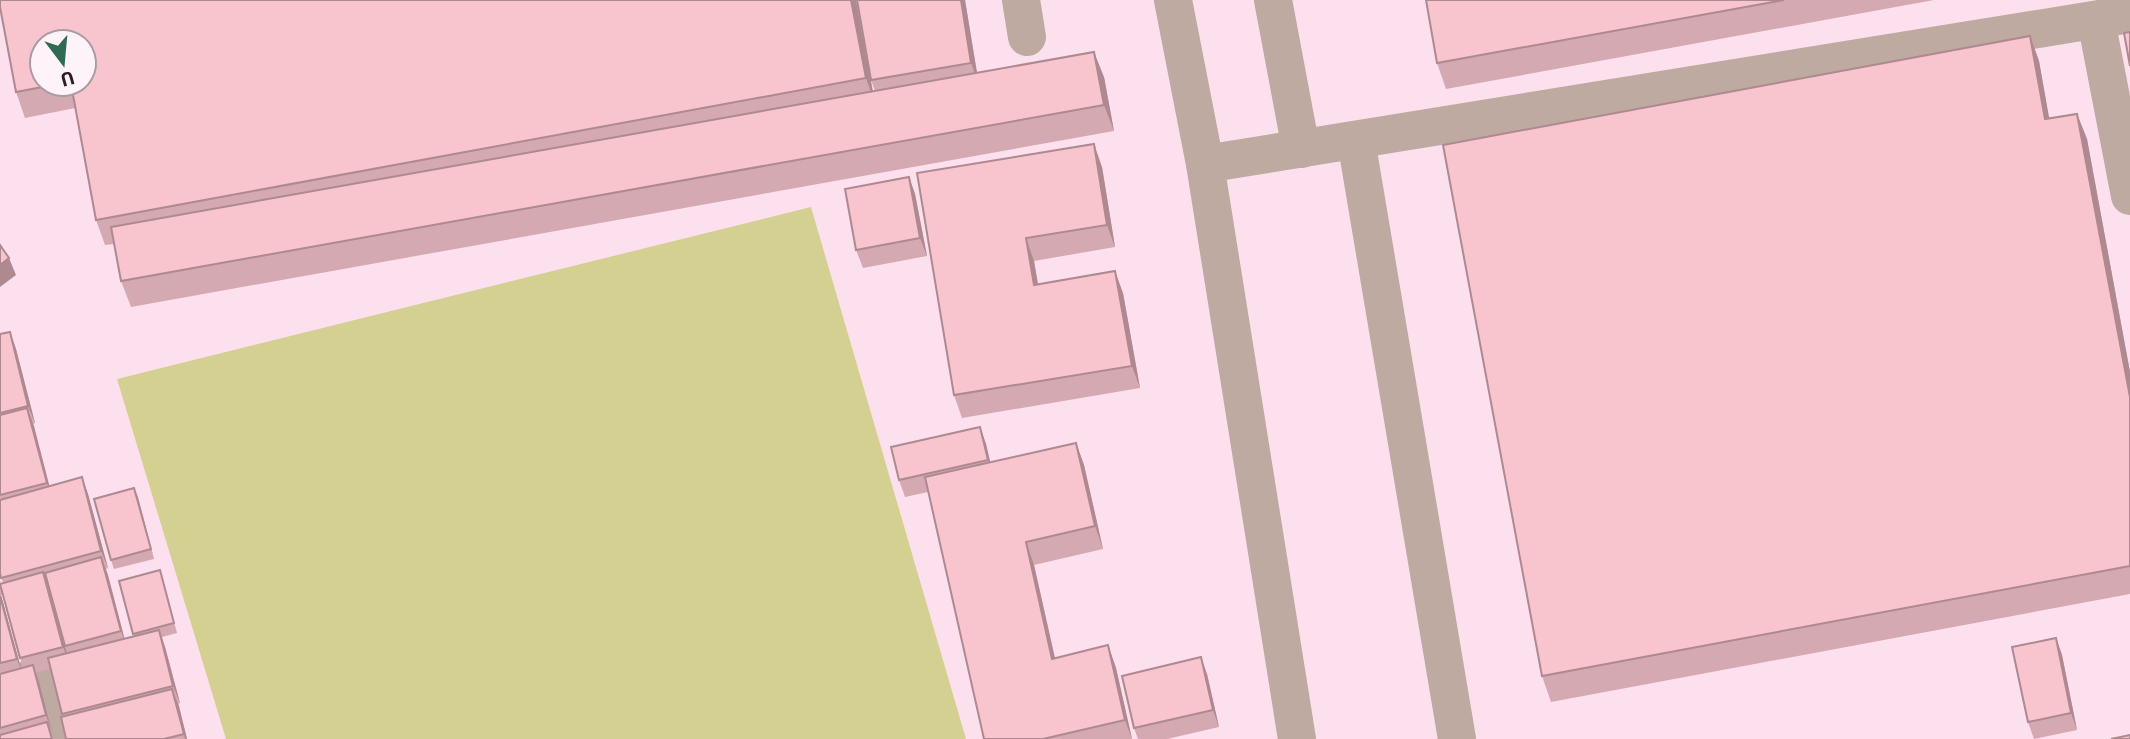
<svg xmlns="http://www.w3.org/2000/svg" width="2130" height="739" viewBox="0 0 2130 739" font-family="'Exo 2',sans-serif">
<style>
.green{fill:#d3d092}
.lines{fill:none;stroke-linecap:round;stroke-linejoin:round}
.minor{stroke:#beaaa1;stroke-width:38}
.wall{fill:#d5a9b1;fill-rule:evenodd}
.shaded-wall{fill:#ae8990}
.building{fill:#f8c4ce;stroke:#ae8990;stroke-width:2}
</style>
<rect width="100%" height="100%" fill="#fce0ee"/>
<!-- green -->
<path class="green" d="M 811,207 L 966,739 L 226,739 L 117,379 Z"/>
<g class="lines">
<!-- minor -->
<g class="minor">
<path d="M 1021,0 L 1027,37"/>
<path d="M 1173,0 L 1205,164 L 1297,739"/>
<path d="M 1273,0 L 1301,149"/>
<path d="M 2096,20 L 2130,196"/>
<path d="M 1356,140 L 1457,739"/>
<path d="M 1205,164 L 2130,14"/>
<path d="M 44,677 L 60,739"/>
<path d="M 0,688 L 100,658"/>
</g>
</g>
<!-- wall -->
<g class="wall">
<path d="M 0,0 L 856,0 L 873,91 L 875,91 L 871,80 L 857,0 L 965,0 L 977,73 L 1104,77 L 1114,131 L 131,307 L 121,281 L 114,244 L 105,245 L 96,220 L 75,108 L 25,118 L 16,92 ZM 84,42 L 84,84 L 42,84 Z"/>
<path d="M 1426,0 L 1934,0 L 1446,89 L 1437,63 Z"/>
<path d="M 2030,36 L 2039,61 L 2049,119 L 2077,114 L 2087,139 L 2130,372 L 2130,594 L 1551,702 L 1542,676 Z"/>
<path d="M 1102,167 L 1115,247 L 1034,261 L 1038,284 L 1123,293 L 1140,388 L 962,418 L 954,395 L 917,173 Z"/>
<path d="M 909,177 L 915,194 L 927,256 L 863,268 L 856,250 Z"/>
<path d="M 10,332 L 16,349 L 35,423 L 33,424 L 49,486 L 82,477 L 88,494 L 108,568 L 106,569 L 124,639 L 134,636 L 119,581 L 163,580 L 177,633 L 162,637 L 165,647 L 180,703 L 178,704 L 187,739 L 66,739 L 63,717 L 50,669 L 35,673 L 53,739 L 0,739 L 0,580 L 1,584 L 3,583 L 0,573 L 0,334 ZM 47,585 L 48,585 L 67,653 ZM 1,595 L 3,595 L 23,668 L 21,668 Z"/>
<path d="M 980,427 L 986,444 L 990,462 L 1076,443 L 1084,465 L 1103,549 L 1034,565 L 1055,658 L 1108,645 L 1116,668 L 1132,739 L 984,739 L 928,492 L 905,497 L 899,480 Z"/>
<path d="M 134,488 L 154,559 L 114,569 L 111,560 Z"/>
<path d="M 2056,638 L 2062,655 L 2077,730 L 2034,739 L 2028,722 Z"/>
<path d="M 1207,674 L 1219,727 L 1167,739 L 1138,739 L 1134,728 Z"/>
</g>
<!-- shaded-wall -->
<g class="shaded-wall">
<path d="M 851,0 L 856,0 L 875,104 L 866,78 Z"/>
<path d="M 961,0 L 965,0 L 979,85 L 971,63 Z"/>
<path d="M 2030,36 L 2039,61 L 2054,145 L 2045,119 Z"/>
<path d="M 1094,52 L 1104,77 L 1114,131 L 1104,105 Z"/>
<path d="M 2077,114 L 2087,139 L 2130,372 L 2130,397 Z"/>
<path d="M 1094,144 L 1102,167 L 1115,247 L 1107,225 Z"/>
<path d="M 909,177 L 915,194 L 927,256 L 920,238 Z"/>
<path d="M 1026,238 L 1034,261 L 1042,308 L 1034,285 Z"/>
<path d="M 9,258 L 16,275 L 0,287 L 0,265 Z"/>
<path d="M 1115,271 L 1123,293 L 1140,388 L 1132,366 Z"/>
<path d="M 10,332 L 16,349 L 35,423 L 28,406 Z"/>
<path d="M 27,408 L 34,426 L 53,500 L 47,483 Z"/>
<path d="M 980,427 L 986,444 L 994,478 L 988,460 Z"/>
<path d="M 1076,443 L 1084,465 L 1103,549 L 1095,526 Z"/>
<path d="M 82,477 L 88,494 L 108,568 L 101,551 Z"/>
<path d="M 134,488 L 138,497 L 154,559 L 151,549 Z"/>
<path d="M 1026,542 L 1034,565 L 1060,681 L 1052,659 Z"/>
<path d="M 101,557 L 108,575 L 127,648 L 121,631 Z"/>
<path d="M 43,572 L 49,590 L 70,664 L 63,647 Z"/>
<path d="M 0,593 L 3,602 L 23,676 L 17,659 Z"/>
<path d="M 159,630 L 165,647 L 180,703 L 173,686 Z"/>
<path d="M 2056,638 L 2062,655 L 2077,730 L 2071,713 Z"/>
<path d="M 1108,645 L 1116,668 L 1132,739 L 1125,720 Z"/>
<path d="M 1201,657 L 1207,674 L 1219,727 L 1213,710 Z"/>
<path d="M 33,665 L 39,682 L 52,732 L 46,715 Z"/>
<path d="M 172,689 L 179,706 L 187,739 L 185,739 L 184,734 Z"/>
</g>
<!-- building -->
<g class="building">
<path d="M 0,0 L 851,0 L 866,78 L 96,220 L 71,84 L 84,84 L 84,42 L 42,42 L 42,84 L 58,84 L 16,92 L 0,7 Z"/>
<path d="M 857,0 L 961,0 L 971,63 L 871,80 Z"/>
<path d="M 1426,0 L 1784,0 L 1437,63 Z"/>
<path d="M 2130,32 L 2130,66 L 2124,33 Z"/>
<path d="M 2030,36 L 2045,119 L 2077,114 L 2130,397 L 2130,566 L 1542,676 L 1443,145 Z"/>
<path d="M 1094,52 L 1104,105 L 121,281 L 111,227 Z"/>
<path d="M 1094,144 L 1107,225 L 1026,238 L 1034,285 L 1115,271 L 1132,366 L 954,395 L 917,173 Z"/>
<path d="M 909,177 L 920,238 L 856,250 L 845,189 Z"/>
<path d="M 0,245 L 9,258 L 0,265 Z"/>
<path d="M 10,332 L 28,406 L 0,413 L 0,334 Z"/>
<path d="M 27,408 L 47,483 L 0,495 L 0,415 Z"/>
<path d="M 980,427 L 988,460 L 899,480 L 891,447 Z"/>
<path d="M 1076,443 L 1095,526 L 1026,542 L 1052,659 L 1108,645 L 1125,720 L 1043,739 L 984,739 L 925,477 Z"/>
<path d="M 82,477 L 101,551 L 1,578 L 0,573 L 0,500 Z"/>
<path d="M 134,488 L 151,549 L 111,560 L 94,499 Z"/>
<path d="M 101,557 L 121,631 L 65,646 L 45,573 Z"/>
<path d="M 160,570 L 174,623 L 133,634 L 119,581 Z"/>
<path d="M 43,572 L 63,647 L 20,658 L 0,584 Z"/>
<path d="M 0,596 L 17,659 L 0,663 Z"/>
<path d="M 159,630 L 173,686 L 62,714 L 48,658 Z"/>
<path d="M 2056,638 L 2071,713 L 2028,722 L 2012,647 Z"/>
<path d="M 1201,657 L 1213,710 L 1134,728 L 1122,676 Z"/>
<path d="M 33,665 L 46,715 L 0,728 L 0,674 Z"/>
<path d="M 172,689 L 184,734 L 164,739 L 66,739 L 61,717 Z"/>
<path d="M 47,722 L 52,739 L 0,739 L 0,735 Z"/>
<path d="M 2130,735 L 2130,739 L 2111,739 Z"/>
</g>
<!-- north arrow -->
<g transform="translate(63 63) rotate(164)"><circle r="33" fill="#fdf3f8" stroke="#a99da3" stroke-width="2"/>
<path d="M0-5L12 26L0 18L-12 26Z" fill="#2f6a53"/>
<text y="-10" font-size="19" font-weight="bold" text-anchor="middle" fill="#2c1b24">U</text>
</g>
</svg>
